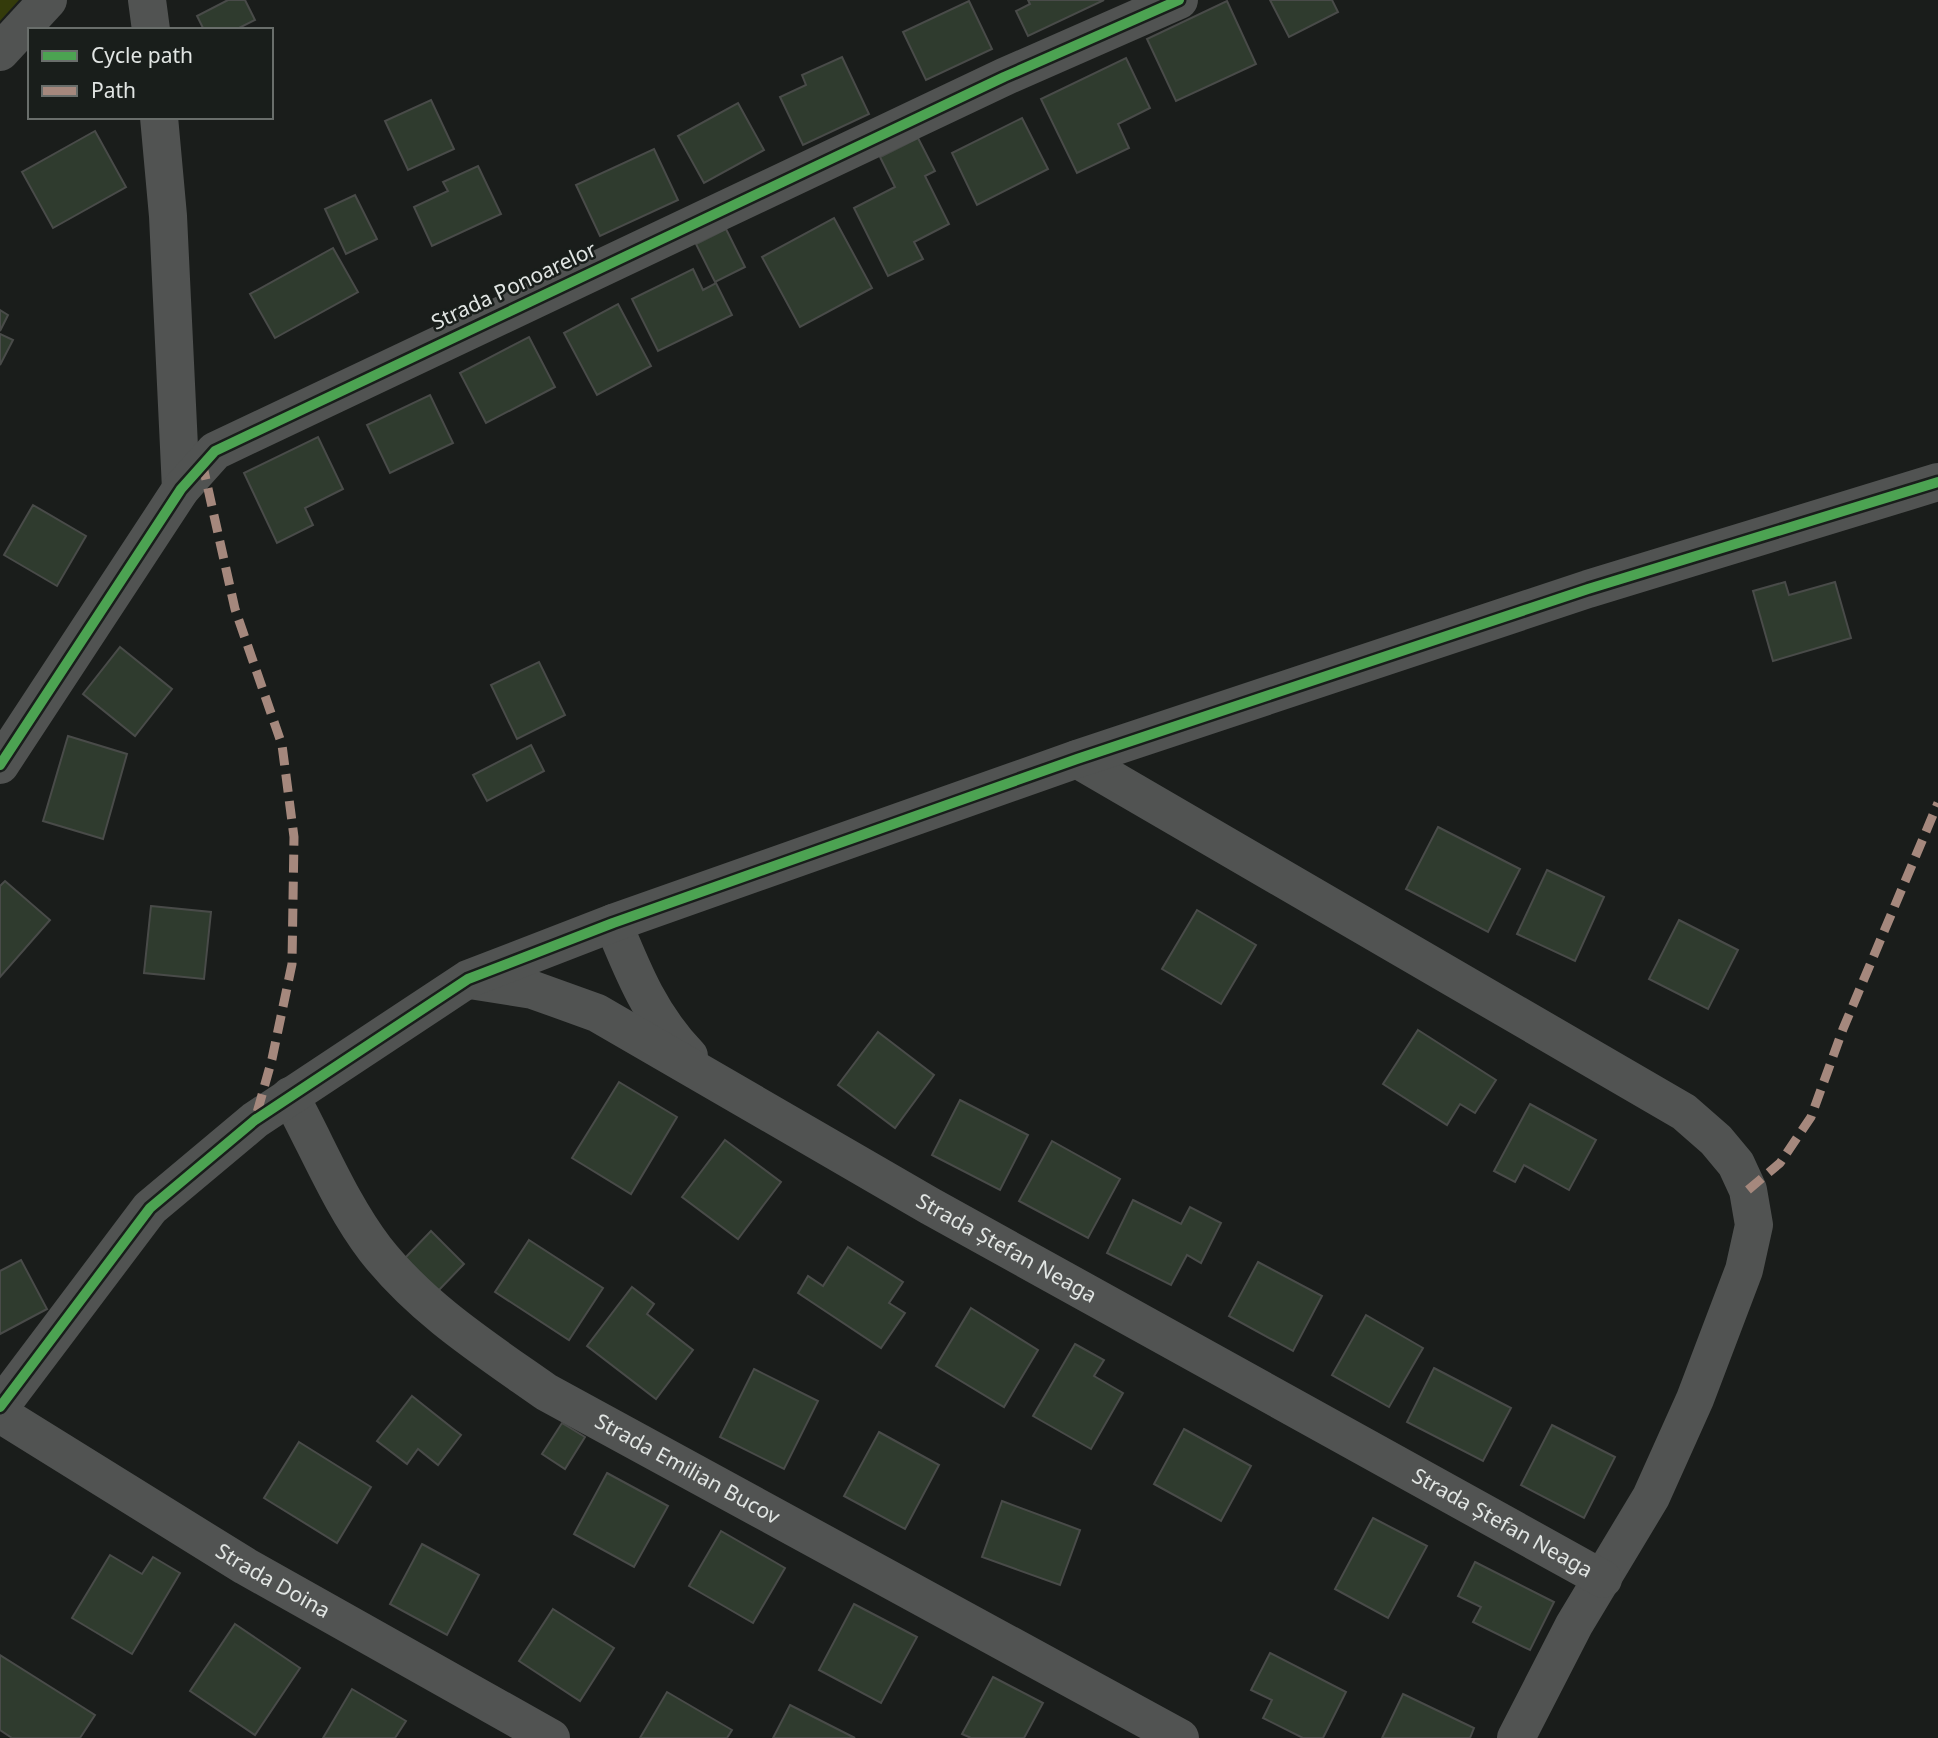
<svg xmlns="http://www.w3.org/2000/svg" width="1938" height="1738" viewBox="0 0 1938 1738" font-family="'Noto Sans',sans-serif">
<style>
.green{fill:#343b0b}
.building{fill:#2f3b2e;stroke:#494b49;stroke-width:2}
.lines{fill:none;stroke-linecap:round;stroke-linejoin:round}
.minor{stroke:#515352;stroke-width:38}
.quiet{stroke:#a5887d;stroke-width:9;stroke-dasharray:18 9;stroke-linecap:butt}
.cycleway-casing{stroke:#191e1b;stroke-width:15}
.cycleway{stroke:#4ca352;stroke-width:10}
.labels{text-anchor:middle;stroke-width:5;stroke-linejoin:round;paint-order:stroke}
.street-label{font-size:21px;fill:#e1e5e3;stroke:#191e1b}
</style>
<rect width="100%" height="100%" fill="#1a1d1b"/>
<!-- green -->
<path class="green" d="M 0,0 L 19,0 L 0,21 Z"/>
<!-- building -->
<g class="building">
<path d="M 228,0 L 245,0 L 255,20 L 235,30 L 204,30 L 197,16 Z"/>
<path d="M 1028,0 L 1104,0 L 1028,36 L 1016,11 L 1030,4 Z"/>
<path d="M 1270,0 L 1332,0 L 1338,12 L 1289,37 Z"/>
<path d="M 969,1 L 992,49 L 926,80 L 903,32 Z"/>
<path d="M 1227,1 L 1256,64 L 1176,101 L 1147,39 Z"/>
<path d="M 842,57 L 869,114 L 803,145 L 780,97 L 806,85 L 802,75 Z"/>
<path d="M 1126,58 L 1150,108 L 1118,124 L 1129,148 L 1077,173 L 1041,99 Z"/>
<path d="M 431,100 L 454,149 L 408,170 L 385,121 Z"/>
<path d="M 738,103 L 764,150 L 704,183 L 678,136 Z"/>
<path d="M 1022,118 L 1048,169 L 977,205 L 952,153 Z"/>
<path d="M 95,131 L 126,187 L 53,228 L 22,172 Z"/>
<path d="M 918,138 L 935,171 L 925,176 L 949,224 L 914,242 L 923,259 L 888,276 L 854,208 L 895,187 L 880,157 Z"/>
<path d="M 654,149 L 678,200 L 600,236 L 576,185 Z"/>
<path d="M 478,166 L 501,214 L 432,246 L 414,207 L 448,191 L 443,182 Z"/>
<path d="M 355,195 L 377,239 L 346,254 L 325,209 Z"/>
<path d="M 834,218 L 872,288 L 800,327 L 762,257 Z"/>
<path d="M 726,229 L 745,267 L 715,282 L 696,244 Z"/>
<path d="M 333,248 L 358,292 L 275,338 L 250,294 Z"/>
<path d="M 693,269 L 703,290 L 716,283 L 732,315 L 658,351 L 632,299 Z"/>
<path d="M 618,304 L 651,366 L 597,395 L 564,333 Z"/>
<path d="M 0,310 L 8,315 L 0,331 Z"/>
<path d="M 0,334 L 13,340 L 0,365 Z"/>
<path d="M 529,337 L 555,387 L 486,423 L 460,373 Z"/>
<path d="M 430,395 L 453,443 L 390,473 L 367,425 Z"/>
<path d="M 318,437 L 343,489 L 305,508 L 313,525 L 277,543 L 244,473 Z"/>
<path d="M 33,505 L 86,536 L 57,586 L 4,555 Z"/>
<path d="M 1785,582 L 1789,595 L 1835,582 L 1851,638 L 1773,661 L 1753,591 Z"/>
<path d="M 120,647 L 172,689 L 135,736 L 83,694 Z"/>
<path d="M 539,662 L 565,715 L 517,739 L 491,685 Z"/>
<path d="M 68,736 L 127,754 L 103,839 L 43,821 Z"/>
<path d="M 531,745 L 544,771 L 487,801 L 473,775 Z"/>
<path d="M 1438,827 L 1520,869 L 1488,932 L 1406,889 Z"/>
<path d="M 1547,870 L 1604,897 L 1575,961 L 1517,934 Z"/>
<path d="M 5,881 L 50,920 L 0,977 L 0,886 Z"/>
<path d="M 151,906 L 211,912 L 204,979 L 144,973 Z"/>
<path d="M 1197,910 L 1256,945 L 1221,1004 L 1162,969 Z"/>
<path d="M 1679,920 L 1738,950 L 1708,1009 L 1649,979 Z"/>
<path d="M 1418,1030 L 1496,1080 L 1475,1113 L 1460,1104 L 1447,1125 L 1383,1084 Z"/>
<path d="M 878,1032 L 934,1075 L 895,1128 L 838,1085 Z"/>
<path d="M 619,1082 L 677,1117 L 631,1194 L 572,1158 Z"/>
<path d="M 960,1100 L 1028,1135 L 1000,1190 L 932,1155 Z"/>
<path d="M 1530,1104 L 1596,1140 L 1569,1190 L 1524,1165 L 1515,1182 L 1494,1171 Z"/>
<path d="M 725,1140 L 781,1182 L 738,1239 L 682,1197 Z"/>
<path d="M 1052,1141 L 1120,1179 L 1088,1238 L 1019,1201 Z"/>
<path d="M 1133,1200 L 1181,1224 L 1190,1207 L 1221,1223 L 1201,1263 L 1187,1255 L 1171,1285 L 1107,1253 Z"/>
<path d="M 431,1231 L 464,1264 L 438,1291 L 405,1258 Z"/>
<path d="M 529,1240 L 603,1288 L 569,1340 L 495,1292 Z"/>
<path d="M 848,1247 L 903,1282 L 889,1303 L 905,1313 L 881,1348 L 798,1293 L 808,1276 L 823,1286 Z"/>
<path d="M 21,1260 L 47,1309 L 0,1334 L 0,1271 Z"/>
<path d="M 1258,1262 L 1322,1296 L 1293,1351 L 1229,1316 Z"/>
<path d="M 632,1287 L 654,1304 L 647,1314 L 693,1350 L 656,1399 L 587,1346 Z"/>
<path d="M 971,1308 L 1038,1350 L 1004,1407 L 936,1366 Z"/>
<path d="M 1366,1315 L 1423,1348 L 1389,1407 L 1332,1375 Z"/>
<path d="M 1075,1344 L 1104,1360 L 1094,1376 L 1123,1393 L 1091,1449 L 1033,1416 Z"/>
<path d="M 1434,1368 L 1511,1408 L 1483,1461 L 1407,1422 Z"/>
<path d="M 754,1369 L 818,1401 L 784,1469 L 720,1437 Z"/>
<path d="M 412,1396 L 461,1435 L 438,1465 L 418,1449 L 407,1464 L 377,1441 Z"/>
<path d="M 562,1423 L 585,1437 L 565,1469 L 542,1454 Z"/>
<path d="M 1552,1425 L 1615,1457 L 1584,1518 L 1521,1485 Z"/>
<path d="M 1184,1429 L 1251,1466 L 1221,1521 L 1154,1484 Z"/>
<path d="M 879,1432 L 939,1465 L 905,1529 L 844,1496 Z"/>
<path d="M 299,1442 L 371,1487 L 337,1543 L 264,1498 Z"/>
<path d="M 607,1473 L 668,1506 L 634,1567 L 574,1534 Z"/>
<path d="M 1002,1501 L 1080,1530 L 1060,1585 L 982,1557 Z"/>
<path d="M 1373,1518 L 1427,1546 L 1388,1618 L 1335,1589 Z"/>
<path d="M 721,1531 L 785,1568 L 753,1623 L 689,1586 Z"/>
<path d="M 422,1544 L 479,1575 L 447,1635 L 390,1604 Z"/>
<path d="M 110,1555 L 142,1574 L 153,1557 L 180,1573 L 132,1654 L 72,1618 Z"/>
<path d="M 1475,1562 L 1554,1602 L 1530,1650 L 1473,1622 L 1481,1607 L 1458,1596 Z"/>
<path d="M 854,1604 L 917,1637 L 881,1703 L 819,1670 Z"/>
<path d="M 553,1609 L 614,1648 L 580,1701 L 519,1661 Z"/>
<path d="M 235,1624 L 300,1668 L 255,1735 L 190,1691 Z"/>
<path d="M 1270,1653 L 1346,1692 L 1323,1738 L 1303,1738 L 1263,1718 L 1272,1700 L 1251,1690 Z"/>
<path d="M 0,1655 L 95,1715 L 80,1738 L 12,1738 L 0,1730 Z"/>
<path d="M 993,1677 L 1043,1703 L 1024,1738 L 971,1738 L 962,1734 Z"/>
<path d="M 352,1689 L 406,1721 L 395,1738 L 323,1738 Z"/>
<path d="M 667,1692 L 732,1730 L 727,1738 L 640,1738 Z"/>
<path d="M 1403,1694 L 1474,1728 L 1470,1738 L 1382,1738 Z"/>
<path d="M 790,1705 L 855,1738 L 773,1738 Z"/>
</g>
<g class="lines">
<!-- minor -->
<g class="minor">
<path d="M 147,0 L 151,30"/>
<path d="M 0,52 L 48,0"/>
<path d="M 159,117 L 168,216 L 181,489"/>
<path d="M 1077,759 L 1684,1112 L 1716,1140 L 1736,1164 L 1748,1190 L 1754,1225 L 1744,1270 L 1695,1399 L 1651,1497 L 1574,1625 L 1516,1738"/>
<path d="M 0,765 L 181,489 L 215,451 L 1004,77 L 1179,0"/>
<path d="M 613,923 C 633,972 651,1017 689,1056"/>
<path id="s1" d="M 470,980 L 533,990 L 597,1013 L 930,1206 L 1603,1579"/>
<path id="s2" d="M 290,1096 C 318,1147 340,1203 375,1249 C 422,1309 485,1349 546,1392 L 1180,1738"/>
<path d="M 0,1407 L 150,1208 L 255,1120 L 468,979 L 613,923 L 1077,759 L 1588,589 L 1938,482"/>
<path id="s3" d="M 0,1414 L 245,1566 L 551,1738"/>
</g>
<!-- quiet -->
<g class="quiet">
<path d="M 202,462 L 235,609 L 282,745 L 294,837 L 292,964 L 272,1059 L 255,1120"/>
<path d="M 1748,1190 L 1780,1163 L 1811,1117 L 1843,1029 L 1938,803"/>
</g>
<defs>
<g id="cycleway">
<path d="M 0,765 L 181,489 L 215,451 L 1004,77 L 1179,0"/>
<path d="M 0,1407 L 150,1208 L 255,1120 L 468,979 L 613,923 L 1077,759 L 1588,589 L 1938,482"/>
</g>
</defs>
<!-- cycleway casing -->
<use href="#cycleway" class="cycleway-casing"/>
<!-- cycleway -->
<use href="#cycleway" class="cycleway"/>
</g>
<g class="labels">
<!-- street labels -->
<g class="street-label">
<text transform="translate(514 286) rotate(-25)" y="7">Strada Ponoarelor</text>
<text dy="7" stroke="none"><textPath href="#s1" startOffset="604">Strada Ștefan Neaga</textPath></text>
<text dy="7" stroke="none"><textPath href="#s2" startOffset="560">Strada Emilian Bucov</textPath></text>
<text dy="7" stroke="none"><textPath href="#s1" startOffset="1171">Strada Ștefan Neaga</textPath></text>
<text dy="7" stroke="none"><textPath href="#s3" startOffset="320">Strada Doina</textPath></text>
</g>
</g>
<!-- legend -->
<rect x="28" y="28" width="245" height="91" fill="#191e1b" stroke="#696e6b" stroke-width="2"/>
<rect x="42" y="51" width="35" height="10" fill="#4ca352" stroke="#696e6b" stroke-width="2"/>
<text x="91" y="63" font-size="21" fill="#e1e5e3">Cycle path</text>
<rect x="42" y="86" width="35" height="10" fill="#a5887d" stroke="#696e6b" stroke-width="2"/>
<text x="91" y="98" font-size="21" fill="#e1e5e3">Path</text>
</svg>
